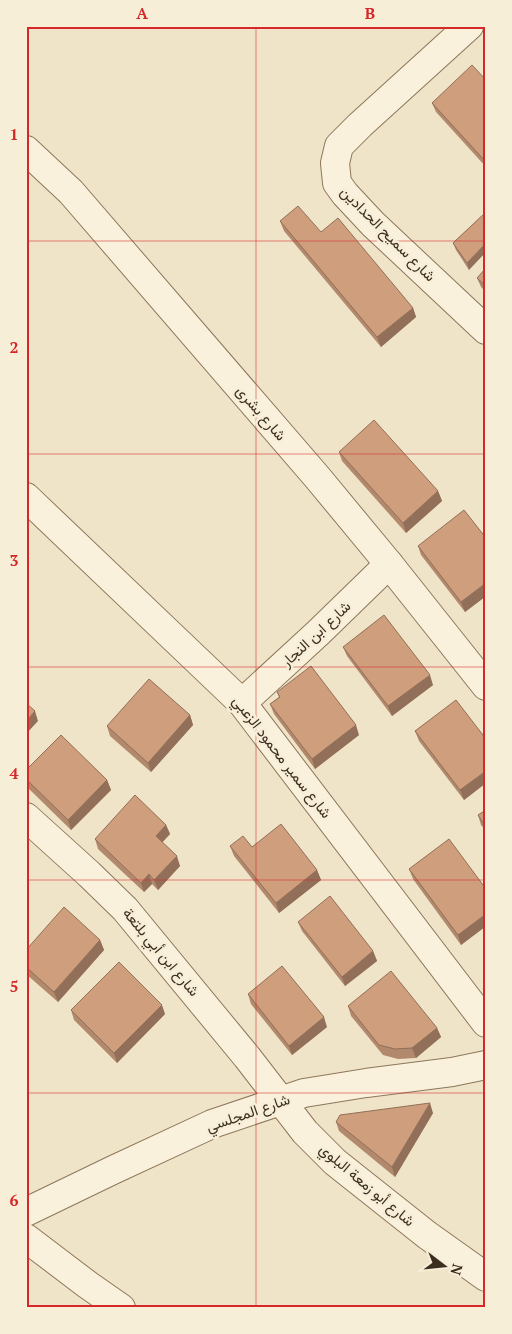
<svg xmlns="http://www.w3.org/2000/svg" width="512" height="1334" viewBox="0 0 512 1334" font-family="'PT Serif',Vazirmatn,serif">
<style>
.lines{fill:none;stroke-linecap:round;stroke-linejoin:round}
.minor-casing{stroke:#8d765c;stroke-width:30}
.minor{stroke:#faf1dc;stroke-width:28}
.wall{fill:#b2896c}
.shaded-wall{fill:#916f58}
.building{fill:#cf9f7d;stroke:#916f58}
.grid{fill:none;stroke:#d62828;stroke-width:1;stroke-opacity:0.55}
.labels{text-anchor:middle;stroke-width:5;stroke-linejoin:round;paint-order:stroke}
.street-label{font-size:15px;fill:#3d2e20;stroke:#f7eed8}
.neatline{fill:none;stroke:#d62828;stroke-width:2}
.grid-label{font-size:16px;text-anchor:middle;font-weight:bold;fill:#d62828}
</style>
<rect width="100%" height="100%" fill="#f0e4c8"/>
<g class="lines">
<defs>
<g id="minor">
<path d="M 469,26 L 360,125 L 339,146 L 335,163 L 337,183 L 345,194 L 373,224 L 486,330"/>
<path d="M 26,150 L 71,192 L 317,477 L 389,564 L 486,686"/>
<path d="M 26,497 L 242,703 L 486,1023"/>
<path d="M 242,703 L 318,633 L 389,564"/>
<path d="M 26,817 L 89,874 L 125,909 L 247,1057 L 305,1132 L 335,1162 L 427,1235 L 486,1277"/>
<path d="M 26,1212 L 113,1170 L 212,1124 L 304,1093 L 366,1083 L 452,1072 L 486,1065"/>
<path d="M 26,1238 L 88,1285 L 121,1308"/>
</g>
</defs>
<!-- minor casing -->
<use href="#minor" class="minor-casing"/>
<!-- minor -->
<use href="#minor" class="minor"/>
</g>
<!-- wall -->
<g class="wall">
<path d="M 486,80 L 486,167 L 436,112 L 432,103 Z"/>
<path d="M 486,212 L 469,270 L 456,250 L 453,243 Z"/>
<path d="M 280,221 L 321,232 L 413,308 L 416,317 L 381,347 L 284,231 Z"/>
<path d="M 486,268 L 486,292 L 481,287 L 477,278 Z"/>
<path d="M 339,452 L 438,491 L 442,501 L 406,533 L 342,461 Z"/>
<path d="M 486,538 L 486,596 L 465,612 L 421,555 L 418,546 Z"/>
<path d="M 343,647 L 433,685 L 392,716 L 347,656 Z"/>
<path d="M 277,692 L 359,735 L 315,769 L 274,714 L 270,704 L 279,697 Z"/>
<path d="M 190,715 L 193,725 L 151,772 L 110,736 L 107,726 Z"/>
<path d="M 415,731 L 486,739 L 486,783 L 464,800 L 419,741 Z"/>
<path d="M 26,770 L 107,780 L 111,790 L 71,830 L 26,786 Z"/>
<path d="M 486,810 L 486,831 L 481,825 L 478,815 Z"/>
<path d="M 166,825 L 170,834 L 162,842 L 180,866 L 158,890 L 152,884 L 144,892 L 98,849 L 95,839 Z"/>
<path d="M 230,846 L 252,847 L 317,870 L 321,880 L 279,913 L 234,856 Z"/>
<path d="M 409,869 L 486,889 L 486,926 L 461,945 L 413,879 Z"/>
<path d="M 298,922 L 373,951 L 377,961 L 345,986 L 302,931 Z"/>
<path d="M 100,940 L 104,950 L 58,1002 L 26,974 L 26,950 Z"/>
<path d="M 248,994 L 327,1027 L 292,1055 L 251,1004 Z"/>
<path d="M 348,1006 L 437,1028 L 441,1037 L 416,1058 L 398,1059 L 383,1055 L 351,1016 Z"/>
<path d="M 71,1010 L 165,1014 L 117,1063 L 74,1020 Z"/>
<path d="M 433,1113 L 395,1177 L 339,1131 L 336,1122 Z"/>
</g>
<!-- shaded-wall -->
<g class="shaded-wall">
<path d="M 486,243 L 486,252 L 469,270 L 467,263 Z"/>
<path d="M 413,308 L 416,317 L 381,347 L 377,337 Z"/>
<path d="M 438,491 L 442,501 L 406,533 L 403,523 Z"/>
<path d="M 486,583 L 486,596 L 465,612 L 461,602 Z"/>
<path d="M 430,675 L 433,685 L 392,716 L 388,706 Z"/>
<path d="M 35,711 L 38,721 L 26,734 L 26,721 Z"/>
<path d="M 190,715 L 193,725 L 151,772 L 148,763 Z"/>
<path d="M 356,725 L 359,735 L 315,769 L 312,759 Z"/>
<path d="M 486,771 L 486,783 L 464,800 L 460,790 Z"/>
<path d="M 107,780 L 111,790 L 71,830 L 68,820 Z"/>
<path d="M 166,825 L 170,834 L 159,846 L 156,836 Z"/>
<path d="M 177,856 L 180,866 L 158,890 L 154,880 Z"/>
<path d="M 317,870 L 321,880 L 279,913 L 276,903 Z"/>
<path d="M 149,874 L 152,884 L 144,892 L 141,883 Z"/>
<path d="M 486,914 L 486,926 L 461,945 L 458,935 Z"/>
<path d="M 100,940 L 104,950 L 58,1002 L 54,992 Z"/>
<path d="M 373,951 L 377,961 L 345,986 L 342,977 Z"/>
<path d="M 162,1005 L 165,1014 L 117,1063 L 114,1053 Z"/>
<path d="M 324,1017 L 327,1027 L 292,1055 L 289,1046 Z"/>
<path d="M 437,1028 L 441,1037 L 416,1058 L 412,1048 Z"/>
<path d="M 430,1103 L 433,1113 L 395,1177 L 392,1167 Z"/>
</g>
<!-- building -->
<g class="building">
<path d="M 472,65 L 486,80 L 486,162 L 432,103 Z"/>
<path d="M 298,206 L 321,232 L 338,218 L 413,308 L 377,337 L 280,221 Z"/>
<path d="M 486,212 L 486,243 L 467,263 L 453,243 Z"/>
<path d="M 486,268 L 486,286 L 477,278 Z"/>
<path d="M 374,420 L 438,491 L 403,523 L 339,452 Z"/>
<path d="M 464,510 L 486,538 L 486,583 L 461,602 L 418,546 Z"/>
<path d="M 384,615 L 430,675 L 388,706 L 343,647 Z"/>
<path d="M 311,666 L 356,725 L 312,759 L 270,704 L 280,697 L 277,692 Z"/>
<path d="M 149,679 L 190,715 L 148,763 L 107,726 Z"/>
<path d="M 456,700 L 486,739 L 486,771 L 460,790 L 415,731 Z"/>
<path d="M 26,703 L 35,711 L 26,721 Z"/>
<path d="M 61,735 L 107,780 L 68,820 L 26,779 L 26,770 Z"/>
<path d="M 135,795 L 166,825 L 156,836 L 177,856 L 154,880 L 149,874 L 141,883 L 95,839 Z"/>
<path d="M 486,810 L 486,827 L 478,815 Z"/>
<path d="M 281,824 L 317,870 L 276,903 L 230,846 L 243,836 L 252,847 Z"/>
<path d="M 449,839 L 486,889 L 486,914 L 458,935 L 409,869 Z"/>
<path d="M 330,896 L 373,951 L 342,977 L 298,922 Z"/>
<path d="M 64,907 L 100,940 L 54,992 L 26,967 L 26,950 Z"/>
<path d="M 119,962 L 162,1005 L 114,1053 L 71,1010 Z"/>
<path d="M 282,966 L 324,1017 L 289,1046 L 248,994 Z"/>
<path d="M 391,971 L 437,1028 L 412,1048 L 395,1049 L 379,1045 L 348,1006 Z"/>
<path d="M 430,1103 L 392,1167 L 336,1122 L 340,1115 Z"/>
</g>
<!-- grid -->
<path class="grid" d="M 256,26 L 256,1308M 26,241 L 486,241M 26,454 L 486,454M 26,667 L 486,667M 26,880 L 486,880M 26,1093 L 486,1093"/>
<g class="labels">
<!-- street labels -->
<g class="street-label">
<text transform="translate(388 234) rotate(45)" y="5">شارع سميح الحدادين</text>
<text transform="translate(261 413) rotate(49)" y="5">شارع بشرى</text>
<text transform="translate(316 634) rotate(-43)" y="5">شارع ابن النجار</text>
<text transform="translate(282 757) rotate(52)" y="5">شارع سمير محمود الزعبي</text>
<text transform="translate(161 952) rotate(50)" y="5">شارع ابن أبي بلتعة</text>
<text transform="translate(248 1113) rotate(-19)" y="5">شارع المجلسي</text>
<text transform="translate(367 1185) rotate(40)" y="5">شارع أبو زمعة البلوي</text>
</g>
</g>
<!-- border -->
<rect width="512" height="1334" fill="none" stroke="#f7eed8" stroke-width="55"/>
<!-- north arrow -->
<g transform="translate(444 1266) rotate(106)" stroke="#f7eed8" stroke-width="4" paint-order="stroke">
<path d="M0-4L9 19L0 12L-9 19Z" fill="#3d2e20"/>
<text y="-8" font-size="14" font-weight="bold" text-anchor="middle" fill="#3d2e20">N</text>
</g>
<rect x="28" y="28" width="456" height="1278" class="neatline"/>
<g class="grid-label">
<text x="142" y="19">A</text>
<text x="370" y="19">B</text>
<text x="14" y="140">1</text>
<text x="14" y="353">2</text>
<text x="14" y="566">3</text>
<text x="14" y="779">4</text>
<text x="14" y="992">5</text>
<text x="14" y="1206">6</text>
</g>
</svg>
